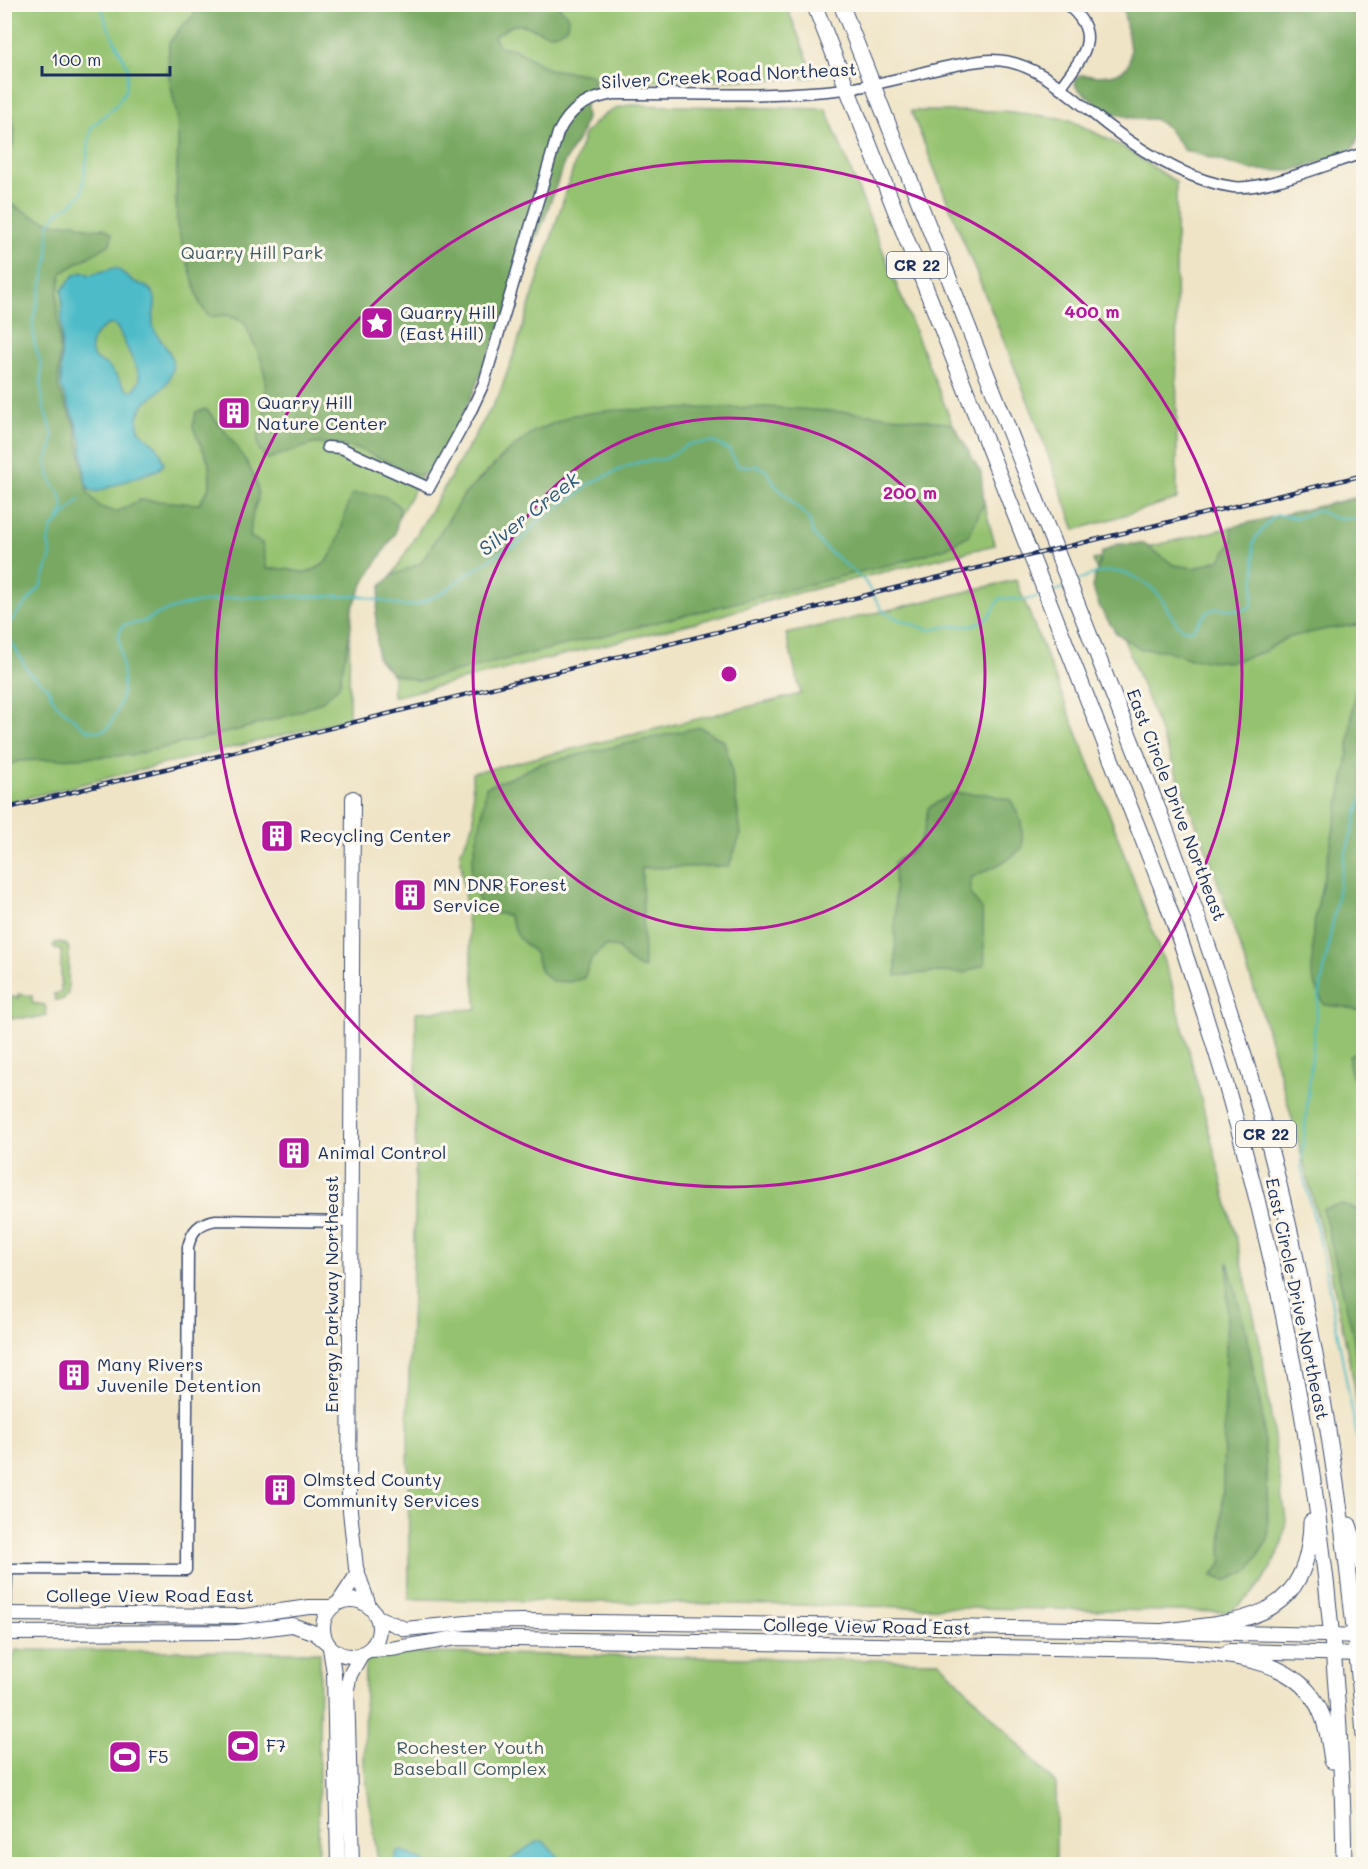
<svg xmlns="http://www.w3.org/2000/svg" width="1368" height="1869" viewBox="0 0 1368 1869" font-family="Mali,sans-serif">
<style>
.green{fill:#95c270;stroke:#587867;stroke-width:1.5}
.forest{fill:#78a862;stroke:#4a6c60;stroke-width:1.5}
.water{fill:#4ebcc8;stroke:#347693;stroke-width:1.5;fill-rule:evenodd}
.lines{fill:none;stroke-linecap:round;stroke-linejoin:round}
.stream{stroke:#4ebcc8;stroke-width:2}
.street-casing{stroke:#3b4a6e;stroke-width:13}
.secondary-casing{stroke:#3b4a6e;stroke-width:16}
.primary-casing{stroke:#3b4a6e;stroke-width:17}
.street{stroke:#fff;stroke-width:10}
.secondary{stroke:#fff;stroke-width:14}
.primary{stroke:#fff;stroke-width:15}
.rail-casing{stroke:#1b2f5e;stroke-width:4.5}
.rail{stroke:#fbf7ec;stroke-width:2;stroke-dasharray:7;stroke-linecap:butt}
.ring{fill:none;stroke:#b5179e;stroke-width:3}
.labels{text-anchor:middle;stroke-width:6;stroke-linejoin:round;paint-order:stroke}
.shield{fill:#fbf7ec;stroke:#5e6b89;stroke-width:1.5}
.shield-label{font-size:16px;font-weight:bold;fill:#1b2f5e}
.street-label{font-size:18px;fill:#1b2f5e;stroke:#fbf7ec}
.park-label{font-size:18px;fill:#405b63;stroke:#fbf7ec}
.poi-label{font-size:18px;fill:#1b2f5e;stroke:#fbf7ec;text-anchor:start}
.water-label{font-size:20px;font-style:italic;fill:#2a597e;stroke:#fbf7ec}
.centre{fill:#b5179e;stroke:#fbf7ec;stroke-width:3}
.ring-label{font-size:18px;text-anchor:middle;font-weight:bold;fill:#b5179e;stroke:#fbf7ec;stroke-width:6;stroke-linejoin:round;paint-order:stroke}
</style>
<rect width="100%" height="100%" fill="#fbf7ec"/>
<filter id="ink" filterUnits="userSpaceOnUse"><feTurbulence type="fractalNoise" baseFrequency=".0167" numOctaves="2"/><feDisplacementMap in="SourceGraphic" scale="12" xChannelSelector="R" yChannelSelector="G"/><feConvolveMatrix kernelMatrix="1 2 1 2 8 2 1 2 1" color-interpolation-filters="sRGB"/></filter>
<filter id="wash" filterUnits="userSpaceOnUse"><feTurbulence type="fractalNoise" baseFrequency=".008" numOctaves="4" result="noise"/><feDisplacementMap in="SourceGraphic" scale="24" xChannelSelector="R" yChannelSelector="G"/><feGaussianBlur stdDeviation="1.35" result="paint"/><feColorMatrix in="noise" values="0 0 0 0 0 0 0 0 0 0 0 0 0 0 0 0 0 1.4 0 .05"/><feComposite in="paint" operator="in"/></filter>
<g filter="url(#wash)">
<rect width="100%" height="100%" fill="#efe4c6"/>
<!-- green -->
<g class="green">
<path d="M 4,5 L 786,5 L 815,77 L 765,80 L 600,82 L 580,91 L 428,466 L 377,554 L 350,555 L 349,719 L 5,803 Z"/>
<path d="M 630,105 L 826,109 L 984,503 L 995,545 L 777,598 L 709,619 L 393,697 L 392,576 L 499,395 L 516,348 L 584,135 C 597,119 610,108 630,105 Z"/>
<path d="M 911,111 L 1003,111 L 1068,119 L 1123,147 L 1176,182 L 1177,499 L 1075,530 L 1034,416 Z"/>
<path d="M 1363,496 L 1363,1459 L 1354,1383 L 1327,1254 L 1290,1111 L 1261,1009 L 1210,859 L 1093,560 Z"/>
<path d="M 1016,580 L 1109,813 L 1171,981 L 1236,1237 L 1261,1348 L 1286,1520 L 1282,1545 L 1270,1570 L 1252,1594 L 1230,1612 L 409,1599 L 408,1404 L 415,1212 L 416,1012 L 477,1009 L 460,853 L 474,823 L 472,773 L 801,694 L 786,634 Z"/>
<path d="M 60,942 L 67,945 L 69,950 L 68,994 L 62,1000 L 55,1000 L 54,994 L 61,993 L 61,950 L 55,949 L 53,946 L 55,943 Z"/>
<path d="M 18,994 L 32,996 L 32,1003 L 45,1005 L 47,1015 L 41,1018 L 11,1018 L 11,997 L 18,998 Z"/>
<path d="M 16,1650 L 320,1652 L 318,1849 L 316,1864 L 5,1864 L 5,1674 L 7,1674 Z"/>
<path d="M 365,1652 L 939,1661 L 1056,1784 L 1056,1859 L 1044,1860 L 1041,1864 L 381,1864 L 378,1861 L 364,1765 Z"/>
</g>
<!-- forest -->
<g class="forest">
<path d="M 556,4 L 568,16 L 567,27 C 544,46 533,19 512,26 C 506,28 500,33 494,36 L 499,46 L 514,49 L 549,69 L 592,75 L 594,89 L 585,105 L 586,118 L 581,134 L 564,163 L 543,223 L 473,393 L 438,464 L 429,474 L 417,475 L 359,449 L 334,444 L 313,444 L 268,459 C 248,444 262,432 264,412 C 266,398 266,379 263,365 C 260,354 249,335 244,322 L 227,315 L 209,317 L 200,304 L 177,226 L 176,196 L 178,144 L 177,116 L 168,72 L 169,43 L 181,27 L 194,15 L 195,5 Z"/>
<path d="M 1123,5 L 1363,5 L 1364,125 L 1353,149 L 1336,157 L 1291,171 L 1250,170 L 1184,150 L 1167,127 L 1154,119 L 1138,119 L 1106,112 L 1076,87 L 1075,81 L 1080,75 C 1148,81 1129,55 1123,5 Z"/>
<path d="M 4,104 C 18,120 18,143 5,159 Z"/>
<path d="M 5,201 L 37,218 L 57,224 L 75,223 L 89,229 L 104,228 L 112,234 L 110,244 C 94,255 77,262 62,273 L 57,295 L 60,344 L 58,388 L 75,425 L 88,493 L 100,507 L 116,512 L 140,500 L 199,504 L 210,486 L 209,463 L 193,427 L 196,412 L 206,409 C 222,426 260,472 258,496 C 258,502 254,507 253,513 C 251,521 251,529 250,537 L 262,543 L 267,569 C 273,569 280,568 286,569 C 292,570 298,572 304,572 C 342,568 339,521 352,494 C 371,493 387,492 400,508 L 395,534 L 365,580 L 352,609 L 351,627 L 339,686 L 322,701 L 296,713 L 238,730 L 132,755 L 19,761 L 5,766 Z"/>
<path d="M 767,407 C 829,411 891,414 953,424 L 981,473 L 984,503 L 969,535 L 946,548 L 900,562 L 419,681 L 391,673 L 377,657 L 376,615 L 381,586 L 392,576 L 421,563 L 463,496 L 505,454 L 533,432 L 573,415 L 615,410 Z"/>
<path d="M 1363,496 L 1363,624 L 1327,629 L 1286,638 L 1263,652 L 1231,662 L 1191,659 L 1165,650 L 1141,649 L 1116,633 L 1100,608 L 1092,587 L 1102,552 L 1117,544 L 1144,544 L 1174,565 L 1195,568 L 1221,559 L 1233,540 L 1231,527 Z"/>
<path d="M 1363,651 L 1363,1012 L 1345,1007 L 1324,1005 L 1312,976 L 1313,928 L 1346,770 L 1353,705 Z"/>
<path d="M 700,727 L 724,741 L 731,767 L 741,834 L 729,866 L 642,868 L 644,969 C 632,966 625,957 618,948 L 606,946 L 592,958 L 584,978 L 569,982 L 552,981 L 541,972 L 535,953 L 519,938 L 508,915 L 485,912 C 463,875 472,864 480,825 C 483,813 484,800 486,787 L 517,775 L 539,764 Z"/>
<path d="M 953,793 L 987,794 L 1011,800 L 1021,821 L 1023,847 C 1007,864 990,867 971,878 L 971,895 L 982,910 L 985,964 L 965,973 L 938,972 L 896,976 L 894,862 C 922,847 924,839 928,808 Z"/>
<path d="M 1363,1048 L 1363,1090 C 1353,1079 1348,1071 1349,1056 Z"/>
<path d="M 1341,1204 L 1363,1212 L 1363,1403 L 1353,1335 L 1323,1209 Z"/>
<path d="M 1228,1262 L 1245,1327 L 1262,1413 L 1267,1482 L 1268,1539 L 1249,1571 L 1225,1581 L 1213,1576 L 1221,1563 Z"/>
</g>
<!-- water -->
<g class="water">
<path d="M 115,268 C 122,271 126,277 133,281 C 140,285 148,285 153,293 C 159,304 151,314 153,325 C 156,344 182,351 169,379 C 161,396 141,399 138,418 C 135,435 150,438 157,447 C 161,452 162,458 164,464 L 159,469 L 96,492 L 90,490 L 86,484 L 81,441 L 76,424 L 61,387 L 62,290 L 74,275 L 84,272 L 89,275 ZM 113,324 L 116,326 L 119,331 L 138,371 L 140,380 L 133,391 L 127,390 C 120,382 114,370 105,364 C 100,361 95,362 93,356 C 86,342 99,326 113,324 Z"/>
<path d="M 543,1841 L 564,1864 L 504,1864 C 517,1858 529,1842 543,1841 Z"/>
<path d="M 403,1851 L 429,1864 L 394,1864 L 397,1852 Z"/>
</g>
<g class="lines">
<!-- stream -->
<g class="stream">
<path d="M 59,519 L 64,508 L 60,494 L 52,483 L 46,463 L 52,446 L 53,435 L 43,405 L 41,386 L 41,364 L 34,342 L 33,321 L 48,259 L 49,224 L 58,212 L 72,204 L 82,193 L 91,128 L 116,105 L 126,90 L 128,68 L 106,23 L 101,4"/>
<path d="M 1074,583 C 1100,567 1123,567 1148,585 C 1153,589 1158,593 1161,598 C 1168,609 1172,620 1182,629 L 1192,630 C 1198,625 1202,616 1209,611 C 1223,603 1239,617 1252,605 L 1255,574 L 1253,544 L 1256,537 L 1274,516 L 1280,515 L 1296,518 L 1313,512 L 1321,511 L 1333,518 L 1364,519"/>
<path d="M 1052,592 L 1064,588"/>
<path d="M 4,629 L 41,586 L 51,555 L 48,542 L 51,529 L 80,499"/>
<path d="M 4,636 L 9,637 L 29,673 L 47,687 L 56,704 L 87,730 L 99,731 L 107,729 C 132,692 121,673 119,633 L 123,625 L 143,622 L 160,613 L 184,605 L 235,597 L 361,596 L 404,606 L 416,605 L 444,592 L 463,577 L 507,548 L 516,546 L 538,521 L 580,493 L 589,484 L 623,468 L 639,462 L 665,459 L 689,444 L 713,442 L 729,450 L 738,466 L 757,466 L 766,470 L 775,485 L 808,518 L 813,533 L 822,545 L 864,580 L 883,611 L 898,619 L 929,630 L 951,626 L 973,626 L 989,617 L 1000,598 L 1025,600 L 1041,596"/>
<path d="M 4,771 L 8,785 L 4,790"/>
<path d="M 1364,791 L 1344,859 L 1316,1014 L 1301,1167 L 1320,1241 L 1364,1474"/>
</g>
</g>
</g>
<g filter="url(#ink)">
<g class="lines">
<defs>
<g id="street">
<path d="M 1060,88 C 1082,57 1105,35 1066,4"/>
<path d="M 327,447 L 341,448 L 429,488 L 470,413 L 484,383 L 558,133 C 570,108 588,98 614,94 C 691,93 769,98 845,89 C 883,85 919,72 956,65 C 967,63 980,60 992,60 C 1039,60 1076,102 1111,128 C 1146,154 1189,181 1233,187 C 1263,191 1332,162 1364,153"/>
<path d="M 4,1569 L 186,1570 L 188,1247 C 192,1230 199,1223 216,1220 L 350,1222"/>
<path d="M 6,1614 L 7,1569"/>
</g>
<g id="secondary">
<path d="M 353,798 L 349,1501 L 356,1568 L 369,1606"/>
<circle cx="351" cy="1628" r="28"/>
<path d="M 339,1602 L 358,1573"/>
<path d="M 4,1614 L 244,1616 L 309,1607 L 332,1607"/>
<path d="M 377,1617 L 405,1629 L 477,1622 L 521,1621 L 1078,1629 L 1364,1636"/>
<path d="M 4,1633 L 236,1632 L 292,1625 L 315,1633 L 326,1642"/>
<path d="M 330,1648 L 334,1673 L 338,1864"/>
<path d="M 370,1650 L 391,1649 L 456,1638 L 1168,1650"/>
<path d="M 1229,1651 L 1364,1654"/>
<path d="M 352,1864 L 347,1688 L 350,1675 L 361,1655"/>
</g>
<g id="primary">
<path d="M 814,4 L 1161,886 C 1275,1198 1340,1532 1344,1864"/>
<path d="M 841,4 L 1162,819 C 1200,921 1237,1024 1265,1129 C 1302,1269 1328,1413 1346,1557 C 1353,1616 1360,1676 1364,1736"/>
<path d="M 1349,1525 L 1364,1571"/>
<path d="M 1165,1631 C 1243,1621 1308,1621 1311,1522"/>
<path d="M 1158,1650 C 1214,1655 1298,1651 1322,1715 C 1328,1730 1330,1746 1332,1761"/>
</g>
</defs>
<!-- street casing -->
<use href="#street" class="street-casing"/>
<!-- secondary casing -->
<use href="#secondary" class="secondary-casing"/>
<!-- primary casing -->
<use href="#primary" class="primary-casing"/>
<!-- street -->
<use href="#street" class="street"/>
<!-- secondary -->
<use href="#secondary" class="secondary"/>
<!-- primary -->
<use href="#primary" class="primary"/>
<defs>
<path id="rail" d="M 4,809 L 907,585 L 1364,475"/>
</defs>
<!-- rail casing -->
<use href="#rail" class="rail-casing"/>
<!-- rail -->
<use href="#rail" class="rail"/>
</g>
</g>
<!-- distance rings -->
<g class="ring">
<circle cx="729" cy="674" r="256"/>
<circle cx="729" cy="674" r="513"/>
</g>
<!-- icons -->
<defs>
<symbol id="sight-square" viewBox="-11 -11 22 22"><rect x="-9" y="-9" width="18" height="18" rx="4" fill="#b5179e" stroke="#fbf7ec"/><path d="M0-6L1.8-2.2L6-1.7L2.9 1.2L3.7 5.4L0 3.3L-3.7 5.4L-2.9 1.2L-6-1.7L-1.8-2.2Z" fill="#fff"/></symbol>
<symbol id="building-square" viewBox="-11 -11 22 22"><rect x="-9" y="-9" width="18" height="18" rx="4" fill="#b5179e" stroke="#fbf7ec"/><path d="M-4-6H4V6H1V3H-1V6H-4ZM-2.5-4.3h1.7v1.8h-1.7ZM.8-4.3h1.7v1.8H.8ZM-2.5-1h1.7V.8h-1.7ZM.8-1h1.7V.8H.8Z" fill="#fff"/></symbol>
<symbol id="stadium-square" viewBox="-11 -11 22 22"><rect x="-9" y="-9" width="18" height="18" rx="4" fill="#b5179e" stroke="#fbf7ec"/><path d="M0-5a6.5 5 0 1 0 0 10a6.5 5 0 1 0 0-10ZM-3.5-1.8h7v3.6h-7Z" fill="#fff"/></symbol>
</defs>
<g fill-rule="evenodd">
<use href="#sight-square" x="358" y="304" width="38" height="38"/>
<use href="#building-square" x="215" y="394" width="38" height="38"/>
<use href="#building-square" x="258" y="817" width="38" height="38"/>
<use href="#building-square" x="391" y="876" width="38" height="38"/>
<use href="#building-square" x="275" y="1134" width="38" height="38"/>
<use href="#building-square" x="55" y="1356" width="38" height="38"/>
<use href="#building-square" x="261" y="1471" width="38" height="38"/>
<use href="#stadium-square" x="224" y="1727" width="38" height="38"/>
<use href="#stadium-square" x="106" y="1738" width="38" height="38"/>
</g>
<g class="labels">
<!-- shield labels -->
<g class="shield">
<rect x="887" y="252" width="60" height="26" rx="4.5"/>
<rect x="1236" y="1121" width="60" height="26" rx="4.5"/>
</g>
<g class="shield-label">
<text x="917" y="271">CR 22</text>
<text x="1266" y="1140">CR 22</text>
</g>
<!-- street labels -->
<g class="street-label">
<text transform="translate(729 76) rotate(-3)" y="6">Silver Creek Road Northeast</text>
<text transform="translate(1176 805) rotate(69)" y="6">East Circle Drive Northeast</text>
<text transform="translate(332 1294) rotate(-90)" y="6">Energy Parkway Northeast</text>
<text transform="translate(1297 1299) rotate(78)" y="6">East Circle Drive Northeast</text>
<text x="150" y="1602">College View Road East</text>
<text transform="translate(867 1627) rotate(1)" y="6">College View Road East</text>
</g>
<!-- park labels -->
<g class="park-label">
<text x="252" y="259">Quarry Hill Park</text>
<text x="470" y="1754">Rochester Youth<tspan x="470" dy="21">Baseball Complex</tspan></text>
</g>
<!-- poi labels -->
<g class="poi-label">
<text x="400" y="319">Quarry Hill<tspan x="400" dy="21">(East Hill)</tspan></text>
<text x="257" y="409">Quarry Hill<tspan x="257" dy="21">Nature Center</tspan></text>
<text x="300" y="842">Recycling Center</text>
<text x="433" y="891">MN DNR Forest<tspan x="433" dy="21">Service</tspan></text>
<text x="317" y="1159">Animal Control</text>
<text x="97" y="1371">Many Rivers<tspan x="97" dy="21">Juvenile Detention</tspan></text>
<text x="303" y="1486">Olmsted County<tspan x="303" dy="21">Community Services</tspan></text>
<text x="266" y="1752">F7</text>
<text x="148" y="1763">F5</text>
</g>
<!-- water labels -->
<g class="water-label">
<text transform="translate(529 514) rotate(-38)" y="7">Silver Creek</text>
</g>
</g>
<circle cx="729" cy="674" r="9" class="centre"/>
<g class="ring-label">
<text x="1092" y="318">400 m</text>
<text x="910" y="499">200 m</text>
</g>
<!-- margin -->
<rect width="1368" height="1869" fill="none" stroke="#fbf7ec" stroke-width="24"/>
<!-- scale -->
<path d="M42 66v9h128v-9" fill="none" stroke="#1b2f5e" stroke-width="3"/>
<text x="51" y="66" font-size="18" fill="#1b2f5e" stroke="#fbf7ec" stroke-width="4.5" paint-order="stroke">100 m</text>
</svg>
